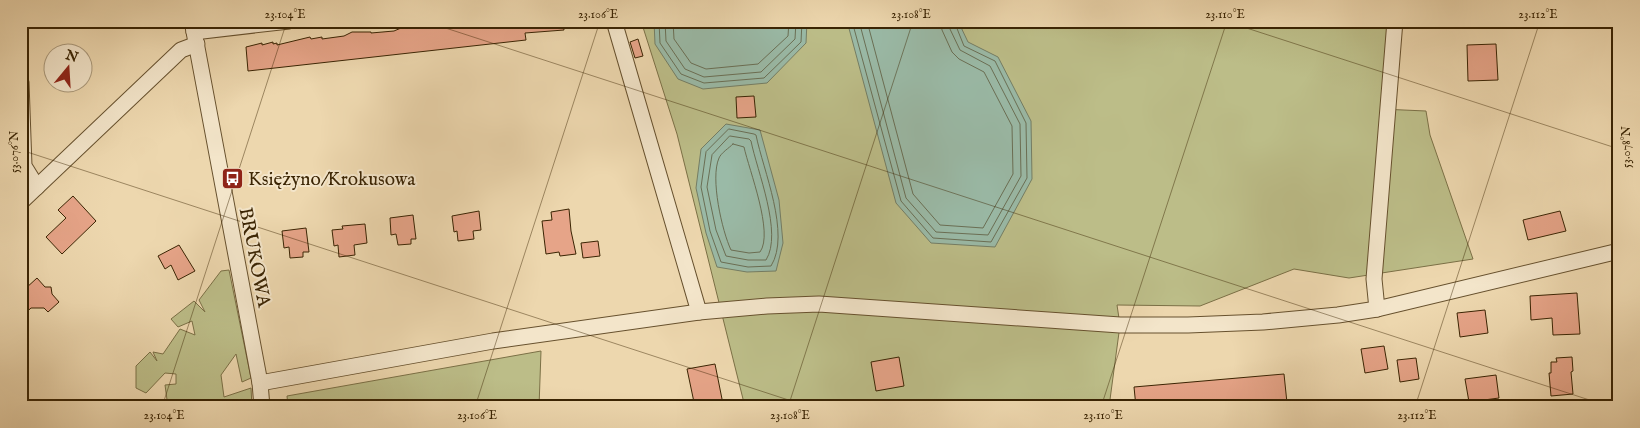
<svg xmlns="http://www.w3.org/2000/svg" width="1640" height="428" viewBox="0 0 1640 428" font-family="'IM FELL English',serif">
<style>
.green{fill:#bcbd88;stroke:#7b7046}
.water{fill:#9abaa7;stroke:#747e65}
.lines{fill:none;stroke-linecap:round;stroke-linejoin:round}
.shore{stroke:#6a6f55;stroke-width:1}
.building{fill:#e6a488;stroke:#3a2403}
.street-casing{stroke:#67512e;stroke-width:17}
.street{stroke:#f3e5ca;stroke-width:15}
.ticks{fill:none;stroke:#3a2403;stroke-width:1;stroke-opacity:0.45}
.labels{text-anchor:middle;stroke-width:4;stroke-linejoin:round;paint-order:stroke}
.poi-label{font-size:19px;fill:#3a2403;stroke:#f3e5ca;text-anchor:start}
.street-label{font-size:19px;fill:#3a2403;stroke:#f3e5ca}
.neatline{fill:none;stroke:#3a2403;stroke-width:2}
.ticks-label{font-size:12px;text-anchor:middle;fill:#3a2403}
</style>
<rect width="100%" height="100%" fill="#edd7ae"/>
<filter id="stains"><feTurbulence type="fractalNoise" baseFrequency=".004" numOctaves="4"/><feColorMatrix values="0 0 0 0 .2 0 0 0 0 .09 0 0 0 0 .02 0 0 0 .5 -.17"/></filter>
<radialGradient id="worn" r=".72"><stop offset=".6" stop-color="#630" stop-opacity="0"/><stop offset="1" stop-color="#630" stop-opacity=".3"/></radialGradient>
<!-- green -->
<g class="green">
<path d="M 641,21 L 1388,21 L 1381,109 L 1426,111 L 1430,135 L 1473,259 L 1349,278 L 1294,269 L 1200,306 L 1117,305 L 1120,325 L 1109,407 L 745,407 L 677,134 Z"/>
<path d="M 229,270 L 251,378 L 242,382 L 236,354 L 221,375 L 224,397 L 251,388 L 252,407 L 168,407 L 165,385 L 176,384 L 176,374 L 165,373 L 146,393 L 136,388 L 136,366 L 150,352 L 157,361 L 153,352 L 163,354 L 180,329 L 195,335 L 192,321 L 178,327 L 171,319 L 194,301 L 205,312 L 199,300 L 221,271 Z"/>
<path d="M 541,351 L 539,407 L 288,407 L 287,396 Z"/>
</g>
<!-- water -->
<g class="water">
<path d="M 654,21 L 807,21 L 806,43 L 767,83 L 703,89 L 678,79 L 655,44 Z"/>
<path d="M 847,21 L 958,21 L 968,42 L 998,57 L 1031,121 L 1032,179 L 995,247 L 931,243 L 896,203 Z"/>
<path d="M 726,124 L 760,130 L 779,200 L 783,243 L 776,271 L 747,272 L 717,267 L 706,233 L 696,188 L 701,149 Z"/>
</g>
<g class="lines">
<!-- shore -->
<g class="shore">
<path d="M 659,21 L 660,43 L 681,74 L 704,83 L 764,78 L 801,42 L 802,21"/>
<path d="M 665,21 L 666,41 L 685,69 L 704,77 L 761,72 L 795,39 L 796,21"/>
<path d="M 673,21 L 674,39 L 691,63 L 706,69 L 758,64 L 788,36 L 789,21"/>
<path d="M 852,21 L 901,201 L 933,238 L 991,242 L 1027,178 L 1026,123 L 995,61 L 964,46 L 954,21"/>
<path d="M 859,21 L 906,198 L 936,232 L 988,235 L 1021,176 L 1020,124 L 990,66 L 960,50 L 949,27 L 948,21"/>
<path d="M 867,21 L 913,194 L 940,225 L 983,228 L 1013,174 L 1012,126 L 984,72 L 959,59 L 952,52 L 942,30 L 940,21"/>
<path d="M 729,129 L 754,134 L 756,135 C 763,170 791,234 771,266 L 748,267 L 721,262 L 710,231 L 701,187 L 706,152 Z"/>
<path d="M 730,136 L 749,139 L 751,141 C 757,171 783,233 766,260 L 748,260 L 726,256 L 716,230 L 707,187 L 712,155 Z"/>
<path d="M 733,144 L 744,147 C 749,170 774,233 760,252 L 749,253 L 731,250 C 722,231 710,178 719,158 C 721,153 729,148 733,144 Z"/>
</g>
</g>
<!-- building -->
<g class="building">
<path d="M 458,21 L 563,21 L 564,30 L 525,33 L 526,40 L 248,71 L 246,47 L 262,43 L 262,45 L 273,42 L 273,44 L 277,43 L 277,45 L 310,37 L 311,39 L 322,37 L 322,39 L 344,36 L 352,32 L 371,32 L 371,33 L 394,31 L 401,28 L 421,28 L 443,25 Z"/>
<path d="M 638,39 L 643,56 L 635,58 L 630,42 Z"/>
<path d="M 1496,44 L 1498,80 L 1468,81 L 1467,45 Z"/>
<path d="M 754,96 L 756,117 L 737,118 L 736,97 Z"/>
<path d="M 73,196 L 96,221 L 62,254 L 46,237 L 66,218 L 58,210 Z"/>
<path d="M 569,209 L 571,231 L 576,254 L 560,256 L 559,252 L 546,254 L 542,221 L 552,220 L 551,212 Z"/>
<path d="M 479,211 L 481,230 L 473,231 L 474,239 L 458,241 L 457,231 L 454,232 L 452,216 Z"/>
<path d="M 1560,211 L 1566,231 L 1528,240 L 1523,220 Z"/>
<path d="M 413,215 L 416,239 L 411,239 L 411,244 L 398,245 L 396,234 L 391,235 L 390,218 Z"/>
<path d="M 365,224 L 367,243 L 354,245 L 355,255 L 339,257 L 338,245 L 334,246 L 332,230 L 343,229 L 342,226 Z"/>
<path d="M 306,228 L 309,252 L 303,252 L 303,257 L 290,258 L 289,247 L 284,248 L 282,231 Z"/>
<path d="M 598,241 L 600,256 L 583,258 L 581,243 Z"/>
<path d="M 179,245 L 195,271 L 178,280 L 171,265 L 165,269 L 158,256 Z"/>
<path d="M 37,278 L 45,287 L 51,287 L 52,294 L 59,302 L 48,312 L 44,308 L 31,308 L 21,317 L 21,289 L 25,289 Z"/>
<path d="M 1577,293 L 1580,334 L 1553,335 L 1552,318 L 1531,320 L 1530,296 Z"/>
<path d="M 1485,310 L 1488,333 L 1460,337 L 1457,313 Z"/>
<path d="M 1384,346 L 1388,369 L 1365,373 L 1361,349 Z"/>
<path d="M 899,357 L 904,386 L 876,391 L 871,362 Z"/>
<path d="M 1572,357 L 1573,371 L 1571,372 L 1573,394 L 1551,396 L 1549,373 L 1551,373 L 1551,362 L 1557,362 L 1556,358 Z"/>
<path d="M 1416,358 L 1419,379 L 1400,382 L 1397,360 Z"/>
<path d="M 715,364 L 723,404 L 712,407 L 695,407 L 687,369 Z"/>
<path d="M 1284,374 L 1287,403 L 1234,407 L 1234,401 L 1160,407 L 1136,407 L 1134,387 Z"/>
<path d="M 1496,375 L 1499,398 L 1469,402 L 1465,379 Z"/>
</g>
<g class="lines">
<defs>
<g id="street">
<path d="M 192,21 L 260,383 L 262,407"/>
<path d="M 614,21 L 699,312"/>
<path d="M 194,32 L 289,21"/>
<path d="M 21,82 L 24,166 L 37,187"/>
<path d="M 21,202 L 181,50 L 197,44"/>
<path d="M 1377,309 L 1374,279 L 1395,21"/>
<path d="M 260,383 L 493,341 L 699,312 L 767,306 L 819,304 L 1120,325 L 1188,325 L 1263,322 L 1338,315 L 1377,309 L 1619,251"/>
</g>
</defs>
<!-- street casing -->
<use href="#street" class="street-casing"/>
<!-- street -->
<use href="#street" class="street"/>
</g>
<!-- ticks -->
<path class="ticks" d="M 424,21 L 1611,407M 1225,21 L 1619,149M 21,150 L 810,407M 162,407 L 287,21M 475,407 L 600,21M 788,407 L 913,21M 1101,407 L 1227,21M 1415,407 L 1540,21"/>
<!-- icons -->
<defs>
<symbol id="bus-square" viewBox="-11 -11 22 22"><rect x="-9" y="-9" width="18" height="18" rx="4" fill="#8f2418" stroke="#f3e5ca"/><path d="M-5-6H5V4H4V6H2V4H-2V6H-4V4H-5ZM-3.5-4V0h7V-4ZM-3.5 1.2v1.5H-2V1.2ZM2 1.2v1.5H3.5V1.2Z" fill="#fff"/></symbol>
</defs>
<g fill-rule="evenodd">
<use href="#bus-square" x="220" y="166" width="25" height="25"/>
</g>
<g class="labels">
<!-- poi labels -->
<g class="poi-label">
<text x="248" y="185">Księżyno/Krokusowa</text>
</g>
<!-- street labels -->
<g class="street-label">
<text transform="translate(256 257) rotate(79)" y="7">BRUKOWA</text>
</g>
</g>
<!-- margin -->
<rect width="1640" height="428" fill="none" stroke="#edd7ae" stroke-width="55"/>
<!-- north arrow -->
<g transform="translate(68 68) rotate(18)"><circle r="24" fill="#f3e5ca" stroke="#a9987a"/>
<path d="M0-4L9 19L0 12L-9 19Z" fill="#8f2418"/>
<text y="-8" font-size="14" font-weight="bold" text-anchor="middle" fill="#3a2403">N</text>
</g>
<rect x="28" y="28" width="1584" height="372" class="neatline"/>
<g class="ticks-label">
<text x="285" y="18">23.104°E</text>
<text x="598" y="18">23.106°E</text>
<text x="911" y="18">23.108°E</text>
<text x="1225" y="18">23.110°E</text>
<text x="1538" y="18">23.112°E</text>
<text transform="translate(1626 147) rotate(-90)" y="4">53.078°N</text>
<text transform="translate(14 152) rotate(-90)" y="4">53.076°N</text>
<text x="164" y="419">23.104°E</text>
<text x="477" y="419">23.106°E</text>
<text x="790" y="419">23.108°E</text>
<text x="1103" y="419">23.110°E</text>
<text x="1417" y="419">23.112°E</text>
</g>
<rect width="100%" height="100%" filter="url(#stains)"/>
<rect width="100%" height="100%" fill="url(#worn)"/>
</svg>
